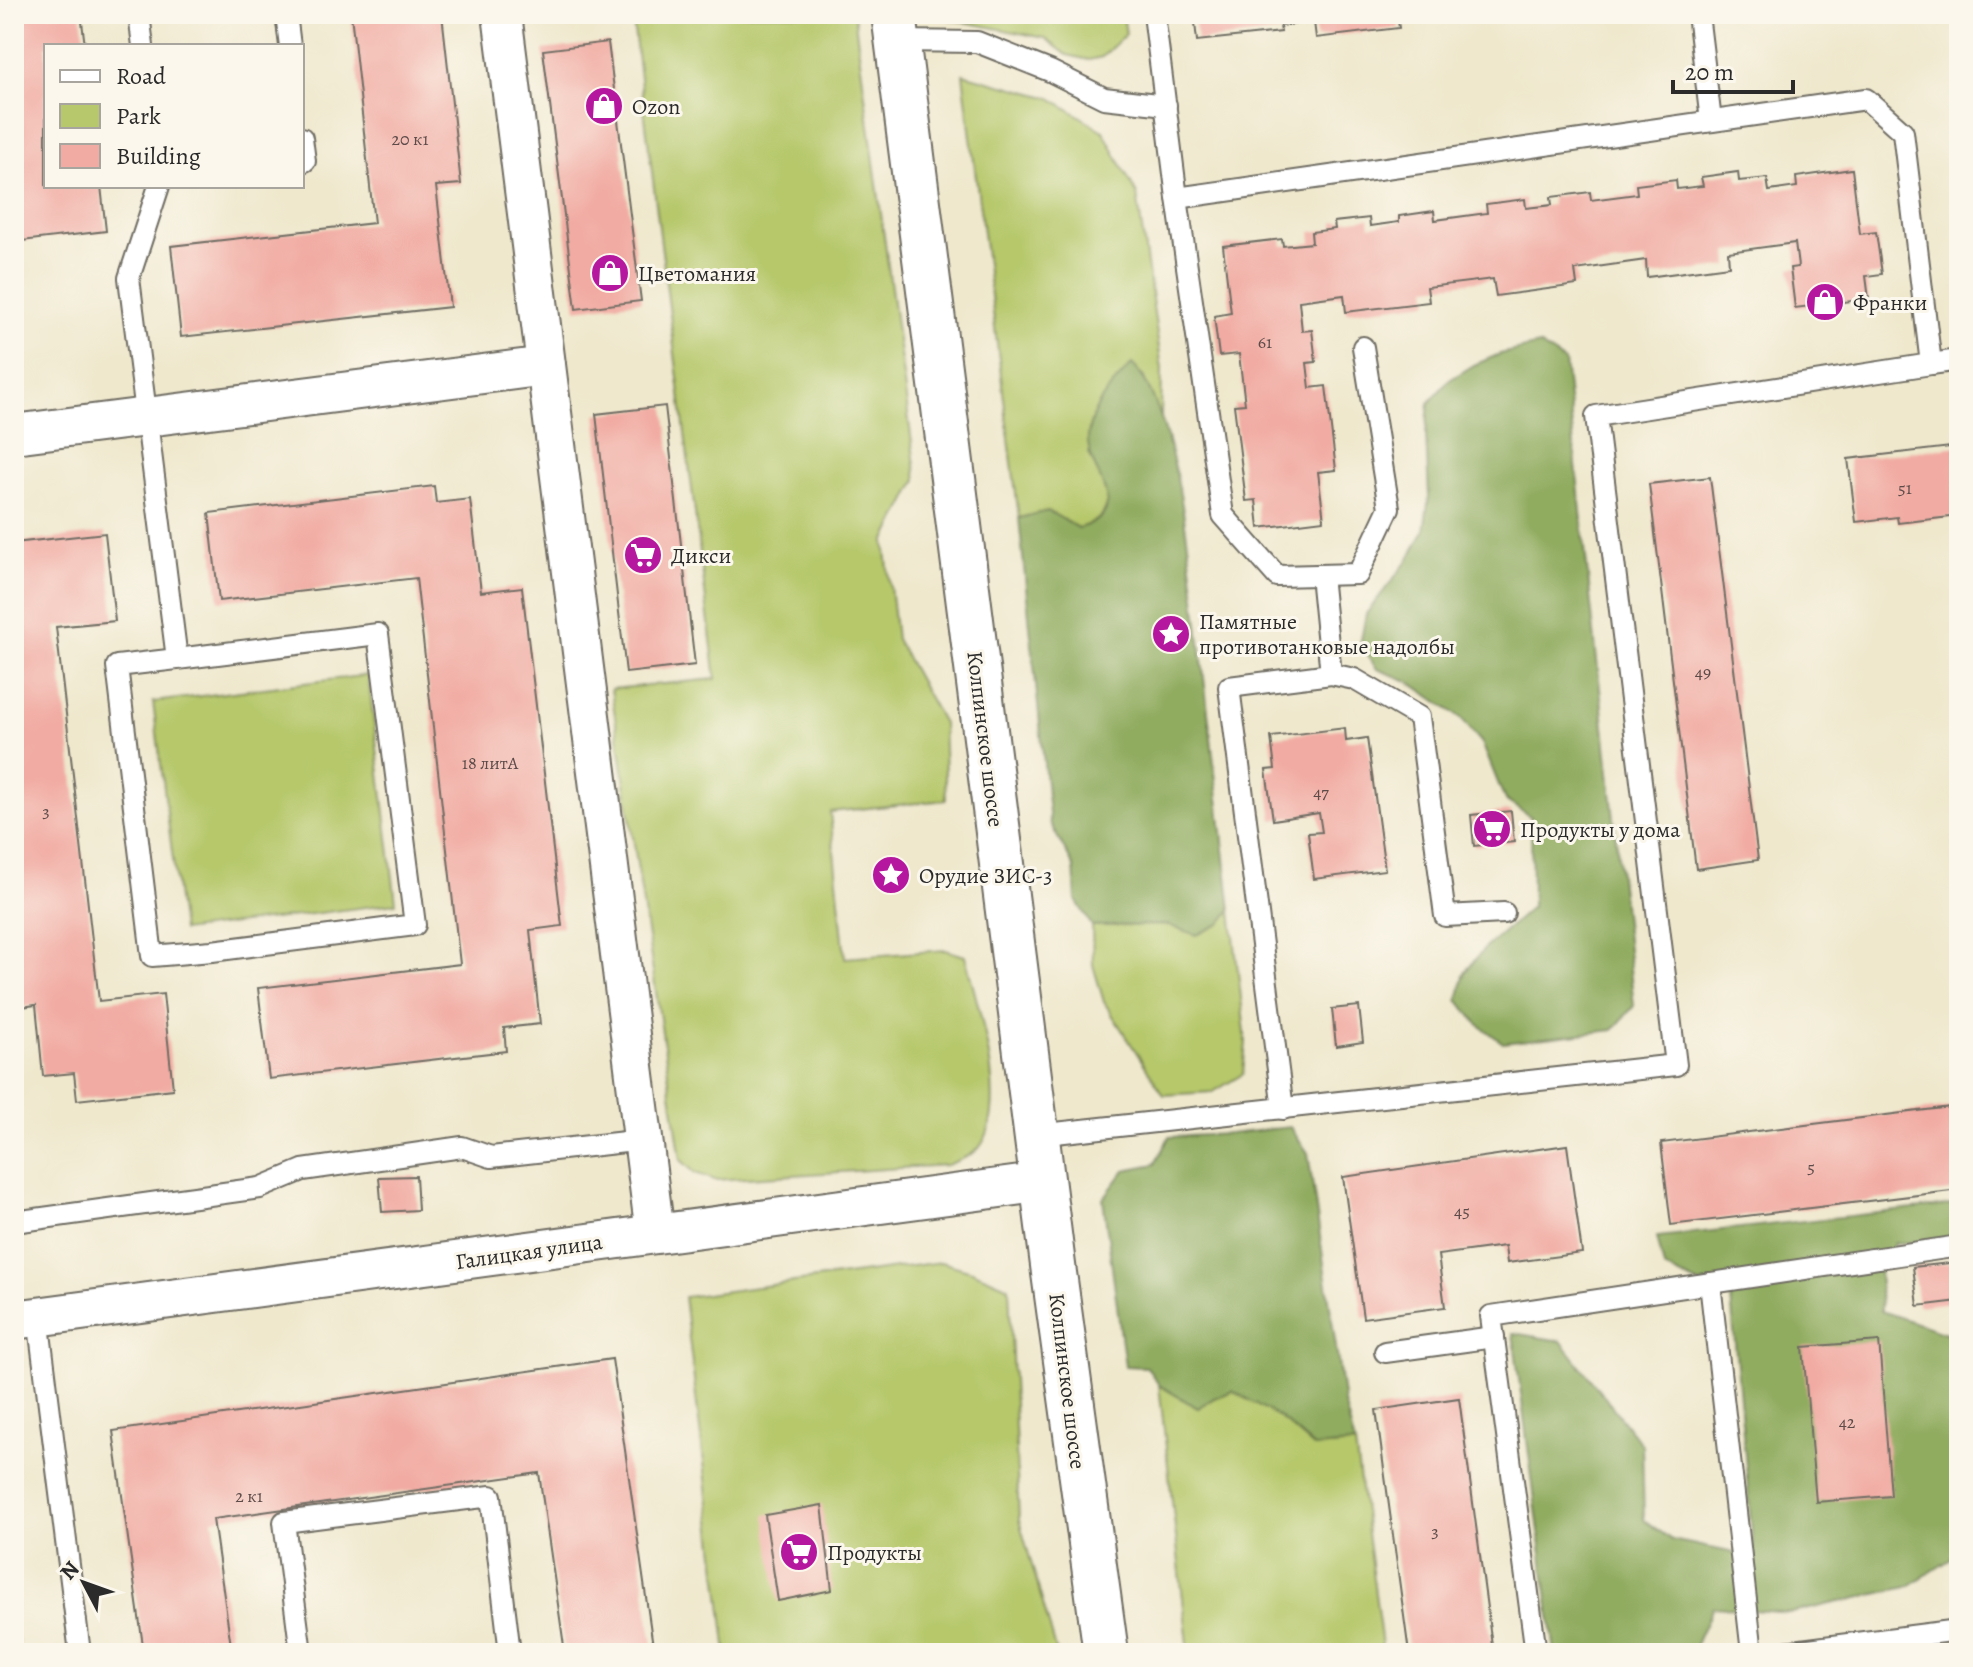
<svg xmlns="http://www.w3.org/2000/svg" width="1973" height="1667" viewBox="0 0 1973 1667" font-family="Alegreya,serif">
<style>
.green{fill:#b6c86b;stroke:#707a4b;stroke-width:2}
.forest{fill:#90ac5f;stroke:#5e6c45;stroke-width:2}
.building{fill:#f1aba3}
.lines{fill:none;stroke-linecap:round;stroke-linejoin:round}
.lane-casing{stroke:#706d64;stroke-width:24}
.street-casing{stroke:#706d64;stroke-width:42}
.secondary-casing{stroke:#706d64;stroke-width:48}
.lane{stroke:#fff;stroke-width:20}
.street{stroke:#fff;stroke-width:38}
.secondary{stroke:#fff;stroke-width:44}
.labels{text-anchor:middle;stroke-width:6;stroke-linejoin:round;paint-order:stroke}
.number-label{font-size:18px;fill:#5c4b49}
.poi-label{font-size:22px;fill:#2b2b2b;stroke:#fbf7ec;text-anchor:start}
.street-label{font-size:22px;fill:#2b2b2b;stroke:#fbf7ec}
</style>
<rect width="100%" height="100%" fill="#fbf7ec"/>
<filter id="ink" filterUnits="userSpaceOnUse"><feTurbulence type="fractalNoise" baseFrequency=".0125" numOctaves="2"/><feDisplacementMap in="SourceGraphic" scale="16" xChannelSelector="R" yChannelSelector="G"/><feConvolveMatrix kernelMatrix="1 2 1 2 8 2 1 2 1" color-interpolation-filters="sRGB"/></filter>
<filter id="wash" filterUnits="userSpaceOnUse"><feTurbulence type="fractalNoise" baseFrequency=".006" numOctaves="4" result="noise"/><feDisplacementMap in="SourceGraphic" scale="32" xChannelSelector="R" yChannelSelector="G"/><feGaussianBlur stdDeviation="1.8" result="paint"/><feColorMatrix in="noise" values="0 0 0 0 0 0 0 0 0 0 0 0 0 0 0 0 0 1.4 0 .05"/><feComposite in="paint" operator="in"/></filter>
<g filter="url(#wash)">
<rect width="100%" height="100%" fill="#efe8cd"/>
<!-- green -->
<g class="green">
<path d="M 632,14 L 854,14 L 917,480 L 885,542 L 896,639 L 943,723 L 946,800 L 830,812 L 845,958 L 946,950 L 965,956 C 977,1003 1012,1109 979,1148 C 972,1156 957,1161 947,1165 L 715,1180 L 695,1173 L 681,1160 L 611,689 L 716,679 Z"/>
<path d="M 949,14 L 1123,14 L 1126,34 L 1102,57 L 1089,60 L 1067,55 L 1045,38 L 949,19 Z"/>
<path d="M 963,74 L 1051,98 L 1103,131 L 1137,194 L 1162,369 L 1161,421 L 1143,375 L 1089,453 C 1103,484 1125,516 1078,528 L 1048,511 L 1019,518 Z"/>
<path d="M 368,675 L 396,903 L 182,931 L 153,702 Z"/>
<path d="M 1231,910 L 1246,1042 L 1243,1074 L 1213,1092 L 1164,1095 L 1104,1002 L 1093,965 L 1092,926 L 1167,925 L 1198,934 L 1220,924 Z"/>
<path d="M 941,1262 L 972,1271 L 1009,1287 L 1019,1520 L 1057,1653 L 727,1653 L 684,1297 Z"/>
<path d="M 1159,1385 L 1198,1408 L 1214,1398 L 1233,1391 L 1279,1417 L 1314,1447 L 1355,1444 L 1383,1653 L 1189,1653 Z"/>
</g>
<!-- forest -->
<g class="forest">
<path d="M 1539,345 L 1565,362 L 1634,1006 L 1613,1030 L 1503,1043 L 1478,1024 L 1458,1000 L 1465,972 L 1485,948 L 1532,907 L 1531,817 L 1505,800 L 1482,743 L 1461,718 L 1408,681 L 1377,669 L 1360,645 L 1366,614 L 1408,560 L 1424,531 L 1429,497 L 1426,434 L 1429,403 L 1448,381 L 1474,365 L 1500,354 Z"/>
<path d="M 1132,364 C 1182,412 1196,614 1205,686 C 1214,761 1222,835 1231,910 L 1220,924 L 1197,935 L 1167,925 L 1092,926 L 1076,900 L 1074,867 L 1050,823 L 1019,518 L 1048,511 L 1078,528 C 1138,513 1086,473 1088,437 C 1090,406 1112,386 1132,364 Z"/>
<path d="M 1290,1127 L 1308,1153 L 1344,1403 L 1355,1444 L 1314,1447 L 1279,1417 L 1233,1391 L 1214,1398 L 1198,1408 L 1159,1385 L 1147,1367 L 1125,1366 L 1103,1199 L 1125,1170 L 1155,1164 L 1169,1137 L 1229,1134 Z"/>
<path d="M 1959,1204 L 1959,1241 L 1895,1243 L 1879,1267 L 1881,1311 L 1955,1336 L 1959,1358 L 1959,1554 L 1907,1587 L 1791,1613 L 1713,1607 L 1692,1653 L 1555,1653 L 1513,1333 L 1561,1341 L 1642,1445 L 1644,1520 L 1672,1540 L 1754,1557 L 1731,1298 L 1664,1268 L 1657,1237 Z"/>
</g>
<g id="blocks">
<!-- building -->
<g class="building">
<path d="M 14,14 L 81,14 L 85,46 L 46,46 L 46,186 L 101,186 L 106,231 L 22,241 L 14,172 Z"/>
<path d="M 351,14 L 442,14 L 461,184 L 436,186 L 450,307 L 181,337 L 171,246 L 374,223 Z"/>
<path d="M 1194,14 L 1397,14 L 1399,28 L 1316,38 L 1314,22 L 1280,26 L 1281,32 L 1197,41 Z"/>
<path d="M 1467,14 L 1493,14 L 1494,16 L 1467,19 Z"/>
<path d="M 608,42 L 641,301 L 576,309 L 543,50 Z"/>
<path d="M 1852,169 L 1860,234 L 1876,232 L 1882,274 L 1866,276 L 1869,299 L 1795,308 L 1790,268 L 1798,267 L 1795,243 L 1728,252 L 1729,266 L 1647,277 L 1646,260 L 1575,270 L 1577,285 L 1496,296 L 1493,279 L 1427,287 L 1429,302 L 1346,312 L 1344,295 L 1299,301 L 1302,331 L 1312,330 L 1316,362 L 1307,363 L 1310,388 L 1326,386 L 1336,470 L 1318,472 L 1324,520 L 1259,528 L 1256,500 L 1246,501 L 1234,405 L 1245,404 L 1239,354 L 1219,356 L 1214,316 L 1231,313 L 1223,246 L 1282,239 L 1283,246 L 1312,243 L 1311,232 L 1335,229 L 1334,222 L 1369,218 L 1370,226 L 1399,222 L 1399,216 L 1434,211 L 1435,220 L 1487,213 L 1486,204 L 1525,199 L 1526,208 L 1552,205 L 1551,197 L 1590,192 L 1591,200 L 1637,194 L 1636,185 L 1676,180 L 1677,189 L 1703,186 L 1701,177 L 1738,172 L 1739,181 L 1767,178 L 1769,191 L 1797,187 L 1796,177 Z"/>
<path d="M 665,406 L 695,665 L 626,673 L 596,414 Z"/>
<path d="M 1959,446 L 1959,516 L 1898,523 L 1897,517 L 1856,522 L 1848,459 Z"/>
<path d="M 1710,477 L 1758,860 L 1696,869 L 1649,484 Z"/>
<path d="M 434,486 L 436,503 L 470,499 L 481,592 L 522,587 L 562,926 L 530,930 L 540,1024 L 504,1028 L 506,1051 L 269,1079 L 258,988 L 460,964 L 416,578 L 219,601 L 209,513 Z"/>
<path d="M 105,533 L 115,621 L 56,627 L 99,1001 L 163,994 L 173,1089 L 77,1100 L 74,1073 L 43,1076 L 36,1005 L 14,1008 L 14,543 Z"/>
<path d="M 1345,728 L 1346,741 L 1367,738 L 1385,870 L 1314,879 L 1308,833 L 1322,832 L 1319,813 L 1273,820 L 1266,770 L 1275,769 L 1271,737 Z"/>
<path d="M 1511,811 L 1514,842 L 1474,846 L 1471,815 Z"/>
<path d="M 1359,1006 L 1363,1042 L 1336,1046 L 1332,1009 Z"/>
<path d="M 1959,1106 L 1959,1190 L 1671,1225 L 1661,1143 Z"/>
<path d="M 1567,1145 L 1582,1253 L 1507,1263 L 1505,1246 L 1438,1255 L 1445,1307 L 1363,1318 L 1343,1177 Z"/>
<path d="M 416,1176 L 418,1210 L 382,1212 L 379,1177 Z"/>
<path d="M 1959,1262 L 1959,1301 L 1918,1306 L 1913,1267 Z"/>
<path d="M 1879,1341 L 1891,1496 L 1816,1502 L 1803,1347 Z"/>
<path d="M 612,1359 L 654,1653 L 565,1653 L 539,1473 L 213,1519 L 232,1653 L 144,1653 L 113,1431 Z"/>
<path d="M 1459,1398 L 1493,1653 L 1409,1653 L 1376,1410 Z"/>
<path d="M 822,1505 L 832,1590 L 778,1601 L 765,1515 Z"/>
<path d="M 14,1621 L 16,1621 L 20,1653 L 14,1653 Z"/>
</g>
</g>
</g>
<g filter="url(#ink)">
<use href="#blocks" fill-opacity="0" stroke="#706d64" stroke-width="2"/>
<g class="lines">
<defs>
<g id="lane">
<path d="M 139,14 L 143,46"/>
<path d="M 286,14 L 290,46"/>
<path d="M 1154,14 L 1177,198 L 1223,515 L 1277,576 L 1358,574 L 1389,508 L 1363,347"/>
<path d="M 1698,14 L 1711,121"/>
<path d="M 898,41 L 977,42 L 1050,71 L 1104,98 L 1166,105"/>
<path d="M 302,138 L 305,161 L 302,161"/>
<path d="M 159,186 L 129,278 L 177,659 L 378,634 L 415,925 L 212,951 L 152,956 L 117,666 L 177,659"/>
<path d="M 1931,364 L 1959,360"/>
<path d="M 1321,575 L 1331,674"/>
<path d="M 1283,1109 L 1229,687 L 1331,674 L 1354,679 L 1419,717 L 1445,916 L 1504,913"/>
<path d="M 1037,1135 L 1676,1065 L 1596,416 L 1931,364 L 1903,132 L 1866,99 L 1177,198"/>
<path d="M 14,1222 L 260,1188 L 303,1170 L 462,1147 L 491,1157 L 643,1140"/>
<path d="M 1710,1283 L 1752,1653"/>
<path d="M 38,1317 L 80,1653"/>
<path d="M 1385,1352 L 1494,1337"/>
<path d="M 301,1653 L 284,1522 L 491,1496 L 510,1653"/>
<path d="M 1536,1653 L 1491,1316 L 1959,1246"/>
<path d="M 1777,1653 L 1959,1630"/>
</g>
<g id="street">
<path d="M 502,14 L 655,1234"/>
<path d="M 14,434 L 546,366"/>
<path d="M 14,1320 L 1044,1182"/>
</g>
<path id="secondary" d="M 894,14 L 1054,1273 L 1106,1653"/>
</defs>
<!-- lane casing -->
<use href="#lane" class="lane-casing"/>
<!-- street casing -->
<use href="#street" class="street-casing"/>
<!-- secondary casing -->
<use href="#secondary" class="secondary-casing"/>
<!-- lane -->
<use href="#lane" class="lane"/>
<!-- street -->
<use href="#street" class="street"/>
<!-- secondary -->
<use href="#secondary" class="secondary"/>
</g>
</g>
<!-- icons -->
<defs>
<symbol id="shop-disc" viewBox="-11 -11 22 22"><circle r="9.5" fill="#b5179e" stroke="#fbf7ec"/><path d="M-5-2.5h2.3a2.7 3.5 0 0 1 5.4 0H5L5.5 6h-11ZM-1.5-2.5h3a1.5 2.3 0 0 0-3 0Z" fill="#fff"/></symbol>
<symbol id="supermarket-disc" viewBox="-11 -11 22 22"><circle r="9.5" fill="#b5179e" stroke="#fbf7ec"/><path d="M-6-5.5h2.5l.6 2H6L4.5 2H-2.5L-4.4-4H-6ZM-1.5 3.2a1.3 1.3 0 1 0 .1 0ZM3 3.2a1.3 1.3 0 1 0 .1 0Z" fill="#fff"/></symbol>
<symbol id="sight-disc" viewBox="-11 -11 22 22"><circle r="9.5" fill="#b5179e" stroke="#fbf7ec"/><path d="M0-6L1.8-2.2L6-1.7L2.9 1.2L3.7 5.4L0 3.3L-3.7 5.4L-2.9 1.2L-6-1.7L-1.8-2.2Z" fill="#fff"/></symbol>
</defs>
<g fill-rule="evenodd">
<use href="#shop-disc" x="582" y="84" width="44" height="44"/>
<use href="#shop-disc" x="588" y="251" width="44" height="44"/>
<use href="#shop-disc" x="1803" y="280" width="44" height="44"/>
<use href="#supermarket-disc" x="621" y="533" width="44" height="44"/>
<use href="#sight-disc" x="1149" y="612" width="44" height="44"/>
<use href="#supermarket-disc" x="1470" y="807" width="44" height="44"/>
<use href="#sight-disc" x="869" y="853" width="44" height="44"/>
<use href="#supermarket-disc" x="777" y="1530" width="44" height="44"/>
</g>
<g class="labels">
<!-- number labels -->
<g class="number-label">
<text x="410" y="145">20 к1</text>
<text x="1265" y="348">61</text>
<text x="1905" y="494">51</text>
<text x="1703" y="678">49</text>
<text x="490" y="769">18 литА</text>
<text x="1321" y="798">47</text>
<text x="46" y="817">3</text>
<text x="1811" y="1173">5</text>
<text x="1462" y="1217">45</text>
<text x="1847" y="1428">42</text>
<text x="249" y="1502">2 к1</text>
<text x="1435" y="1537">3</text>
</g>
<!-- poi labels -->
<g class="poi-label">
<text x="632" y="114">Ozon</text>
<text x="638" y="281">Цветомания</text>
<text x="1853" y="310">Франки</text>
<text x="671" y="563">Дикси</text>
<text x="1199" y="629">Памятные<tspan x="1199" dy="25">противотанковые надолбы</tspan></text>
<text x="1520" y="837">Продукты у дома</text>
<text x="919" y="883">Орудие ЗИС-3</text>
<text x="827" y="1560">Продукты</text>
</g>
<!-- street labels -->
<g class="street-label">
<text transform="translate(986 739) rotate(83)" y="8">Колпинское шоссе</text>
<text transform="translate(529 1251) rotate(-8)" y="8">Галицкая улица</text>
<text transform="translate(1068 1381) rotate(83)" y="8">Колпинское шоссе</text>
</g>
</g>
<!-- margin -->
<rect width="1973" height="1667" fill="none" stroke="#fbf7ec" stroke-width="48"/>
<!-- legend -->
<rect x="44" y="44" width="260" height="144" fill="#fbf7ec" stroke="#a8a59f" stroke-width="2"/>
<rect x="60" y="70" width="40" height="12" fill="#ffffff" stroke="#a8a59f" stroke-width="2"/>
<text x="116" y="84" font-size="24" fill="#2b2b2b">Road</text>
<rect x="60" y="104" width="40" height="24" fill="#b6c86b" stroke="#a8a59f" stroke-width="2"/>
<text x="116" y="124" font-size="24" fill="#2b2b2b">Park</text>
<rect x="60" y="144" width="40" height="24" fill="#f1aba3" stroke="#a8a59f" stroke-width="2"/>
<text x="116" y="164" font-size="24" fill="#2b2b2b">Building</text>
<!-- north arrow -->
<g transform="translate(84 1583) rotate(311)" stroke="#fbf7ec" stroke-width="6" paint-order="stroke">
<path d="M0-6L14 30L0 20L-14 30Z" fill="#2b2b2b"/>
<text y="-12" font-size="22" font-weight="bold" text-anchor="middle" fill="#2b2b2b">N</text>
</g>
<!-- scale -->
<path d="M1673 80v12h120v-12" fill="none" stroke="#2b2b2b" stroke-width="4"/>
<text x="1685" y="80" font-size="24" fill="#2b2b2b" stroke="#fbf7ec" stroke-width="6" paint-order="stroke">20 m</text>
</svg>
